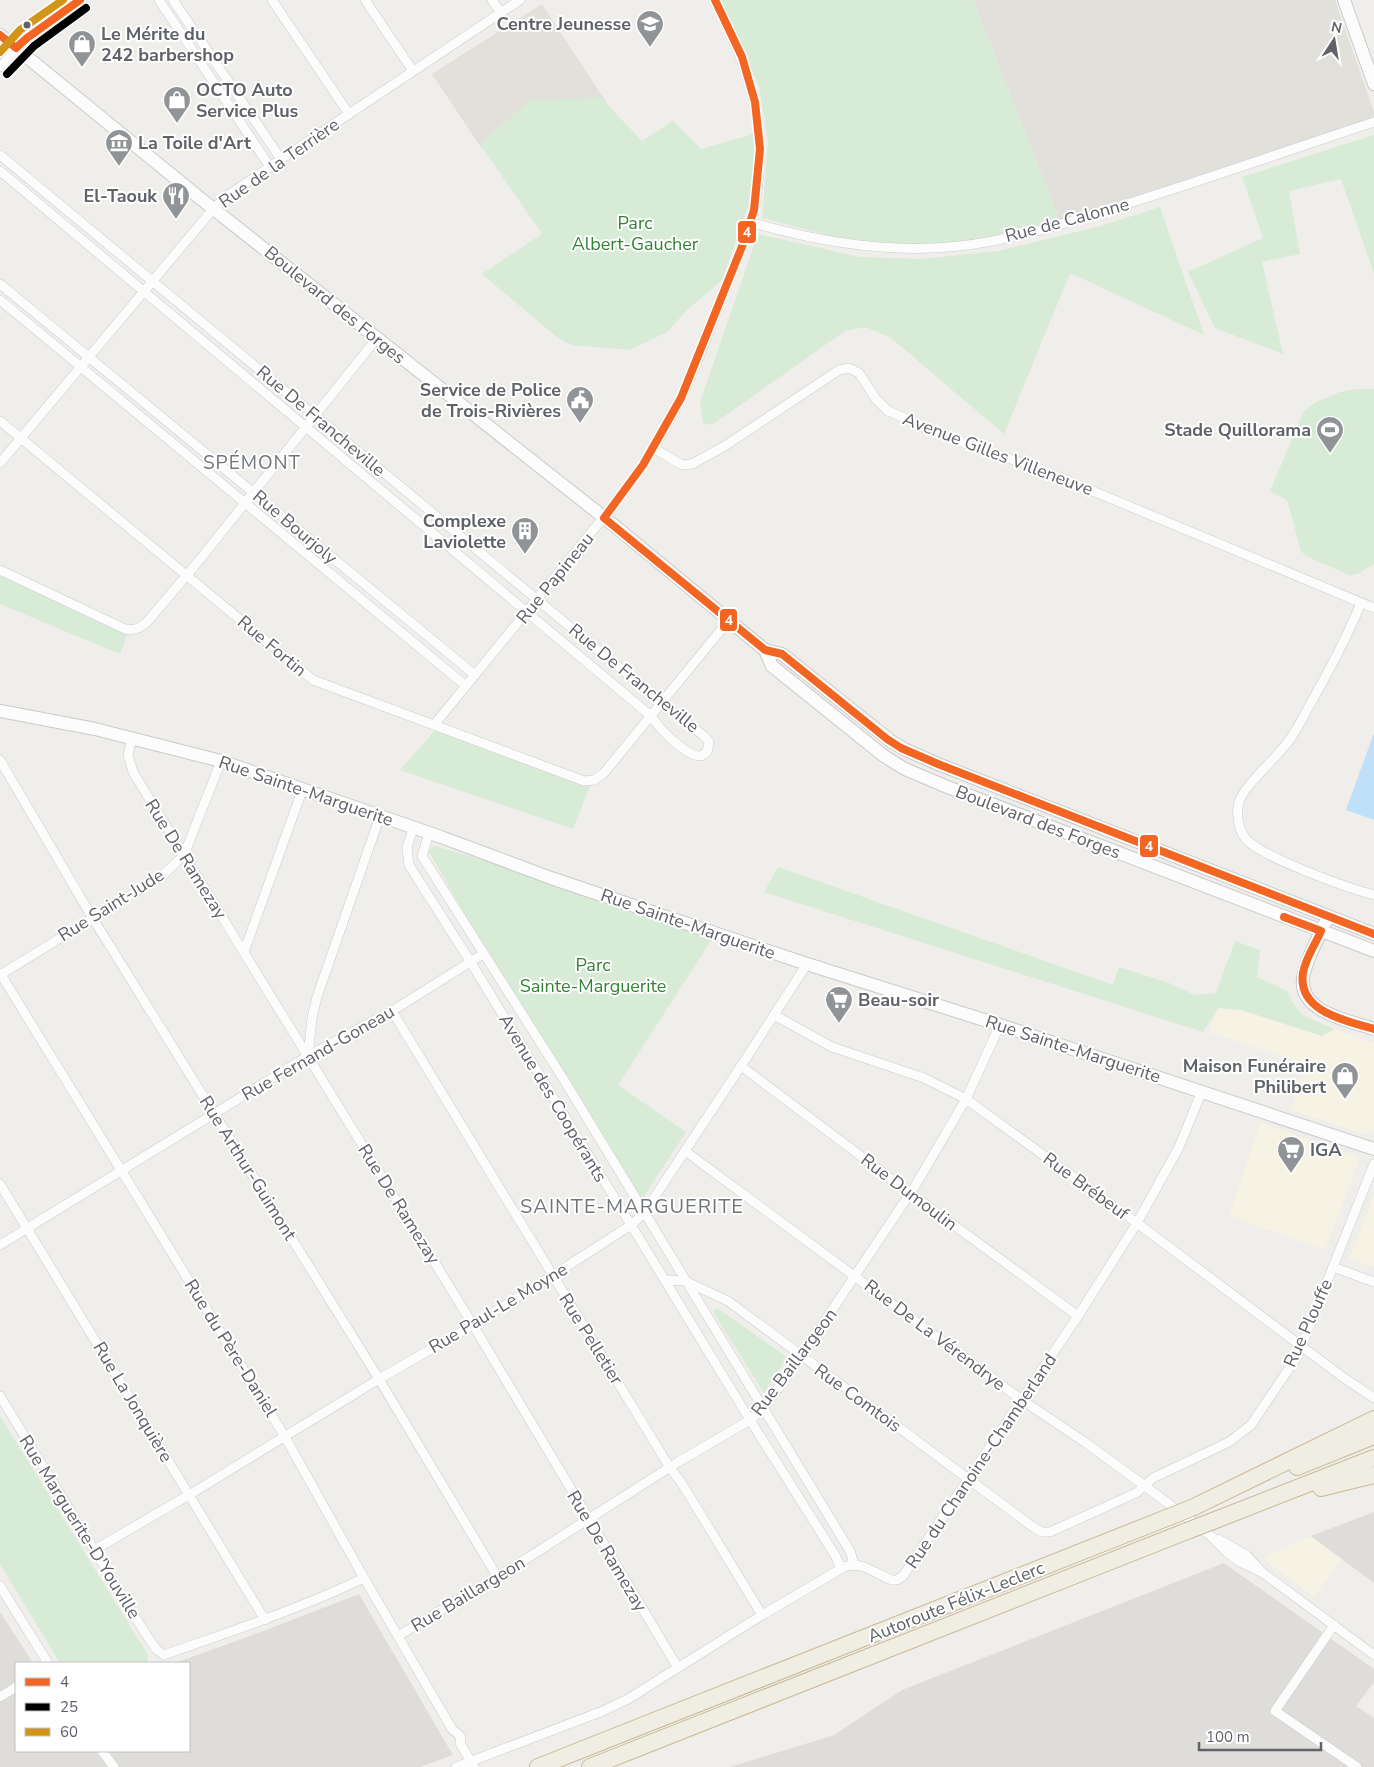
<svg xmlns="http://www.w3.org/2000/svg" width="1374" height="1767" viewBox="0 0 1374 1767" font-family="'Nunito Sans',sans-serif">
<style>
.commercial{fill:#f7f3e4}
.industrial{fill:#dfddda}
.education{fill:#e2e0da}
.green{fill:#d8ebd6}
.water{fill:#bfe0f9}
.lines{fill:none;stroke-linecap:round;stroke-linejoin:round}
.street-casing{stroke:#cbcccc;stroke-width:10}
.secondary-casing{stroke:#cacacb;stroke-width:14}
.highway-casing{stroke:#c8b996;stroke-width:18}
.street{stroke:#fdfcfc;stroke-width:9}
.secondary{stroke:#fdfcfc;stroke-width:12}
.highway{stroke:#f0ede3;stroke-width:16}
.highway-bridge-casing{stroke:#c8b996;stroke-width:18;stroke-linecap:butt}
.highway-bridge{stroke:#f0ede3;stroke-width:16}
.bus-1-casing{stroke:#fff;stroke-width:11}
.bus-2-casing{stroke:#fff;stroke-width:11}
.bus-3-casing{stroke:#fff;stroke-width:11}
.bus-1{stroke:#f26522;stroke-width:8}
.bus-2{stroke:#000;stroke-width:8}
.bus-3{stroke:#d1951a;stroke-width:8}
.bus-dot{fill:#5f6368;stroke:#fff;stroke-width:2}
.labels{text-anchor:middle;stroke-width:4;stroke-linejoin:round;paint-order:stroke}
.poi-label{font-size:18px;font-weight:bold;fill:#5f6368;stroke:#fff;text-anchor:end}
.street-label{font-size:18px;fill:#5f6368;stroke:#fff}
.park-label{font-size:18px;fill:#348238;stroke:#fff}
.neighbourhood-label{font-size:19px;letter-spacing:1px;fill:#70757a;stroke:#fff}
.quarter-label{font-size:20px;letter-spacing:1px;fill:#70757a;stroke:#fff}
.line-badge{stroke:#fff;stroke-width:2}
.badge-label{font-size:14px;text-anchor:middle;font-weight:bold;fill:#fff}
</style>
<rect width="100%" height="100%" fill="#efeeea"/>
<!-- commercial -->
<g class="commercial">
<path d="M 1218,1008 L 1241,1010 L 1321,1036 L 1334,1029 L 1374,1043 L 1374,1130 L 1364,1134 L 1291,1110 L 1307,1065 L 1209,1032 Z"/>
<path d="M 1260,1123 L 1360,1157 L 1325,1250 L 1229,1216 Z"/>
<path d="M 1374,1196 L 1374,1267 L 1349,1259 Z"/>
<path d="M 1311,1536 L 1341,1559 L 1314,1597 L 1263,1558 Z"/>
</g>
<!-- industrial -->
<g class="industrial">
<path d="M 1374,1512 L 1374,1583 L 1311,1536 Z"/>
<path d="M 1224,1563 L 1374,1669 L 1374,1682 L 1356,1706 L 1374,1718 L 1374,1767 L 730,1767 L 834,1735 L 902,1690 Z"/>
<path d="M 359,1594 L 453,1755 L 420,1767 L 0,1767 L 0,1612 L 33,1663 L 16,1663 L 16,1751 L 189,1751 L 189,1663 L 175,1663 L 261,1632 Z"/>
</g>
<!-- education -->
<g class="education">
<path d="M 973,0 L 1335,0 L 1374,112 L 1374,125 L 1060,221 Z"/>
<path d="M 542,4 L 648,166 L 518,121 L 482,149 L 432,74 Z"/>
</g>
<!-- green -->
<g class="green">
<path d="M 718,0 L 973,0 L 1060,221 L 999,242 L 927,246 L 854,242 L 762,218 L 768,143 L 759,86 Z"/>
<path d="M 600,97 L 642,141 L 673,121 L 701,149 L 754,134 L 753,192 L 722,280 L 686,311 L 667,332 L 630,350 L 571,345 L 558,338 L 482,274 L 542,234 L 480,144 L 529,101 Z"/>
<path d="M 1374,135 L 1374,274 L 1341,179 L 1289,191 L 1300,254 L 1262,262 L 1283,354 L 1215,328 L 1188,272 L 1263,238 L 1242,177 Z"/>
<path d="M 1160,207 L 1204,335 L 1070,273 L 1004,434 L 891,338 L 866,327 L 845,331 L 712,425 L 703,423 L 700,402 L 758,234 L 860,257 L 921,259 L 998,251 L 1101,226 Z"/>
<path d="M 1357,389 L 1374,389 L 1374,564 L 1357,574 L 1349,575 L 1306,556 L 1301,551 L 1287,500 L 1270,491 L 1304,411 L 1316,402 L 1340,392 Z"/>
<path d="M 0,565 L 130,628 L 120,654 L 0,604 Z"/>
<path d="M 439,726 L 591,783 L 573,829 L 400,770 Z"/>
<path d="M 435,846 L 645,908 L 716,933 L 618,1085 L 686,1132 L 639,1204 L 485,952 L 457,901 L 428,850 Z"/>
<path d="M 778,867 L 1113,985 L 1119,967 L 1169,983 L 1194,995 L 1216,993 L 1235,941 L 1260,950 L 1257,977 L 1287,991 L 1294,1005 L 1304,1016 L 1334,1029 L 1322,1036 L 1241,1010 L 1218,1008 L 1203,1032 L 764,892 Z"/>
<path d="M 717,1308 L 787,1357 L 764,1393 L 713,1312 Z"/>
<path d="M 0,1416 L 148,1655 L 147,1663 L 60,1663 L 0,1564 Z"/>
</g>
<!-- water -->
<path class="water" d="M 1374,733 L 1374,820 L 1346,810 Z"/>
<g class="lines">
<defs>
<g id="street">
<path d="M 159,0 L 270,167"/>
<path d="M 173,0 L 281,159"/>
<path d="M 272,0 L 349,114"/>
<path d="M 365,0 L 413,71"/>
<path d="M 492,0 L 501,13"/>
<path d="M 0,67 L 27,38 L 80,0"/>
<path d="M 0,155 L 662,703 L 704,736 L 709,742 L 707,752 L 701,756 C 686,757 659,728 651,716 L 0,171"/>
<path d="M 750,222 C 818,242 889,254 960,246 C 1020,239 1079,219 1136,201 C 1216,176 1295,148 1374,122"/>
<path d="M 0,284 L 475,675"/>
<path d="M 0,300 L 466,686"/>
<path d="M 0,421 L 313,680 L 584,781 L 594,780 L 604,773 L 729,620"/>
<path d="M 653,448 L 682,465 L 692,464 L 723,447 L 839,370 L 849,368 L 859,373 L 876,399 L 888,411 L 974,447 L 1035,467 L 1374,608"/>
<path d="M 0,463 L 213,209 L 227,196 L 286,156 L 520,0"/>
<path d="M 0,570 L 125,629 C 134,631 140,628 147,622 L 197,563 L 377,338"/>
<path d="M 1361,603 C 1347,637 1330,669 1312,701 C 1305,713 1299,726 1291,738 C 1279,756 1245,784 1239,802 C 1236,813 1238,830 1246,839 C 1261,857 1348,888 1374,895"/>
<path d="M 434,725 L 616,502 C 642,468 666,431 684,392 C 699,360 711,327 723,294 C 732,270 743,247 750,223 C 758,196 761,164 759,136 C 756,85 736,46 715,0"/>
<path d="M 132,738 L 128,755 L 133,772 L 473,1325 L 678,1668"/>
<path d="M 0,760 L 92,917 L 379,1379 L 497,1576"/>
<path d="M 413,828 L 407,848 L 409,865 L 470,961 L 750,1420 L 835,1555 L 841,1568"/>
<path d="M 429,833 L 422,856 L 564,1080 L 850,1551 L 854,1564"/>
<path d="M 244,952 L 303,788"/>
<path d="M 0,973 L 285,1437 L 364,1578 L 452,1729 L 461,1737 L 460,1743 L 474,1767"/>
<path d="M 0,975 L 163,875 L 184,855 L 221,761"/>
<path d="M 392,1011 L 670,1468 L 681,1482 L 762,1615"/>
<path d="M 774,1015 L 832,1047 L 924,1078 L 966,1099 L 1137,1223 L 1344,1378 L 1374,1398"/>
<path d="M 308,1056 L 312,1018 L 317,997 L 380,816"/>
<path d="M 741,1066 L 910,1193 L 1078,1316"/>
<path d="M 685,1151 L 1022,1400 L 1086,1443 L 1145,1486 L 1211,1536 L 1229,1554 L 1240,1562 L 1263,1573"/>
<path d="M 0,1184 L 265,1620"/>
<path d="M 0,1245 L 308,1056 L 392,1011 L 483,954"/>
<path d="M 1333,1267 L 1374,1282"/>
<path d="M 665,1280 L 685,1281 L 728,1301 L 1033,1527 L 1042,1532 L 1050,1532 L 1136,1493 L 1153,1478 L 1229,1442 L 1251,1425 L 1298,1355 L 1374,1164"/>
<path d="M 0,1396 L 145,1633 L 156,1649 L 164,1655 C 232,1631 299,1609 364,1578"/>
<path d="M 1218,1539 L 1246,1555 L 1263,1573 L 1374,1655"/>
<path d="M 94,1550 L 189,1495 L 379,1379 L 473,1325 L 552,1276 L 631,1225 L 644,1213 L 741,1066 L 807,964"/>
<path d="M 0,1586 L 48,1663"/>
<path d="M 1334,1625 L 1275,1711 L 1357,1767"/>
<path d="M 398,1636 L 518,1564 L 678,1462 L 750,1420 L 762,1410 L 796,1364 L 915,1186 L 966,1099 L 1000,1025"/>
<path d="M 0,1697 L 16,1687"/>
<path d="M 102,1751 L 114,1767"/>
<path d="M 456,1767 L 603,1711 L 628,1699 L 762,1615 L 844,1567 C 862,1560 876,1575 892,1580 L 897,1580 L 903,1576 L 1078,1316 L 1137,1223 L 1179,1147 L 1202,1091"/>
</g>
<g id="secondary">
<path d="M 1344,0 L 1374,84"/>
<path d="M 0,35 L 201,199 L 616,527 L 765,650 L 782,654 L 892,742 L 906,750 L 938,764 L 1374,934"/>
<path d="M 765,650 L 772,666 L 884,756 L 905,769 L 945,786 L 1374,951"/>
<path d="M 0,711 L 95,729 L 221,761 L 441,837 L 551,878 L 807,964 L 1000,1025 L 1374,1149"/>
<path d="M 1325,923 C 1318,939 1308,956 1304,973 C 1294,1012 1348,1020 1374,1029"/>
</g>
<g id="highway">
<path d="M 1297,1467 L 1374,1436"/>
<path d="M 1321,1488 L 1374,1475"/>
<path d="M 1194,1507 L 1374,1419"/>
<path d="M 1213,1521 L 1374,1458"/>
<path d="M 538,1767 L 1169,1517"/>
<path d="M 590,1767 L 1187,1531"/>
</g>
</defs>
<!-- street casing -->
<use href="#street" class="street-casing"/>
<!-- secondary casing -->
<use href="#secondary" class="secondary-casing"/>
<!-- highway casing -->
<use href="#highway" class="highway-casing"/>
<!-- street -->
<use href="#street" class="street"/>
<!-- secondary -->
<use href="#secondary" class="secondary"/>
<!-- highway -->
<use href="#highway" class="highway"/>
<defs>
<g id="highway-bridge">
<path d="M 1169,1517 L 1194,1507"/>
<path d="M 1187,1531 L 1213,1521"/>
</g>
</defs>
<!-- highway-bridge casing -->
<use href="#highway-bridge" class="highway-bridge-casing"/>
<!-- highway-bridge -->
<use href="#highway-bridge" class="highway-bridge"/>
<defs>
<g id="bus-1">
<path d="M 715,0 L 742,57 L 755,102 L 760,149 L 754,210 L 743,244 L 681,398 L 643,465 L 604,518 L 765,650 L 782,654 L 887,739 L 901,748 L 938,764 L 1374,934"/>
<path d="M 0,35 L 16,48 L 27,38 L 80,0"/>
<path d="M 1284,917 L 1321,931 C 1315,945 1305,959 1303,973 C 1297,1012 1347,1021 1374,1029"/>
</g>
<path id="bus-2" d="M 7,74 L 34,46 L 86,8"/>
<path id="bus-3" d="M 0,52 L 20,30 L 63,0"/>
</defs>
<!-- bus-1 casing -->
<use href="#bus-1" class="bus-1-casing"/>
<!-- bus-2 casing -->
<use href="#bus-2" class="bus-2-casing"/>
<!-- bus-3 casing -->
<use href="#bus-3" class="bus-3-casing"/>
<!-- bus-1 -->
<use href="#bus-1" class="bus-1"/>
<!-- bus-2 -->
<use href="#bus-2" class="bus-2"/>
<!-- bus-3 -->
<use href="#bus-3" class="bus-3"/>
</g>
<!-- icons -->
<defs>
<symbol id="school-pin" viewBox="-11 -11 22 30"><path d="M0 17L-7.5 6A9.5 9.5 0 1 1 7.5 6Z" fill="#919496" stroke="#fff"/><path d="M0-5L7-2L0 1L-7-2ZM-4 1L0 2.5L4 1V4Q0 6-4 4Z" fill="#fff"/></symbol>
<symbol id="shop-pin" viewBox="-11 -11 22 30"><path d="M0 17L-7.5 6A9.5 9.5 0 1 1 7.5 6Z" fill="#919496" stroke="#fff"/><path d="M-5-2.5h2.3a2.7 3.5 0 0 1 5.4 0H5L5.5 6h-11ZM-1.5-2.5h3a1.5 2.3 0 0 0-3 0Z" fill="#fff"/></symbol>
<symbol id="museum-pin" viewBox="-11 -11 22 30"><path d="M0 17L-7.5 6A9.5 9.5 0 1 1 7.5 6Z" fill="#919496" stroke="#fff"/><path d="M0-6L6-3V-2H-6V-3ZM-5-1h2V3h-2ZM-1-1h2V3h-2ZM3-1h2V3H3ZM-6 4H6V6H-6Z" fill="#fff"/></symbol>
<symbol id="restaurant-pin" viewBox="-11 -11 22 30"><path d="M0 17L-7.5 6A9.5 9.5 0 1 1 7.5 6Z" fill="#919496" stroke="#fff"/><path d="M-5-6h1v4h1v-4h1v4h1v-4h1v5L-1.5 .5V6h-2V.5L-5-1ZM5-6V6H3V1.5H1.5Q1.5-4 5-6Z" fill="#fff"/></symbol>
<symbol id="civic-pin" viewBox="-11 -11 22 30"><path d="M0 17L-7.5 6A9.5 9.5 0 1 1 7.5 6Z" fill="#919496" stroke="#fff"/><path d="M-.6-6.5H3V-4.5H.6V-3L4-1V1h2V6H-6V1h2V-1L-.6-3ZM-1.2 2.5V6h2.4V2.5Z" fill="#fff"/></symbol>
<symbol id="stadium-pin" viewBox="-11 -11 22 30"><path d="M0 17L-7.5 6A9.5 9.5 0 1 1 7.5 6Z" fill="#919496" stroke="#fff"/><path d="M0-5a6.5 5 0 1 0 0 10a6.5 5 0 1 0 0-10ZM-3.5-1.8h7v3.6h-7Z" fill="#fff"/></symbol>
<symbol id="building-pin" viewBox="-11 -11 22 30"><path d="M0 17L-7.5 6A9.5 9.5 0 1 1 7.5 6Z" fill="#919496" stroke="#fff"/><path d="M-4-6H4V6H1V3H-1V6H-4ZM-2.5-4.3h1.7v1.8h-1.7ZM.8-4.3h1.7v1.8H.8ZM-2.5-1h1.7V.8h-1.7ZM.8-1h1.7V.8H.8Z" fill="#fff"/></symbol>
<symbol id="supermarket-pin" viewBox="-11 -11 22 30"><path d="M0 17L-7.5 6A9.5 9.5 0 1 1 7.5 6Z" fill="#919496" stroke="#fff"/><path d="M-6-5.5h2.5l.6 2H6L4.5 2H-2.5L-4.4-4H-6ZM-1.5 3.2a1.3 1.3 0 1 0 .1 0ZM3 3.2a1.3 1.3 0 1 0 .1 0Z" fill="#fff"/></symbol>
</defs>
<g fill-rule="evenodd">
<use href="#school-pin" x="634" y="8" width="32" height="43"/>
<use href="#shop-pin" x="66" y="28" width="32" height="43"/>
<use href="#shop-pin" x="161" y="84" width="32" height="43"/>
<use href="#museum-pin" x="103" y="127" width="32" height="43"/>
<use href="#restaurant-pin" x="160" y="180" width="32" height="43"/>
<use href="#civic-pin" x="564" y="384" width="32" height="43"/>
<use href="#stadium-pin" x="1314" y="414" width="32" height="43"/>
<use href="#building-pin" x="509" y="515" width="32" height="43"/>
<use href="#supermarket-pin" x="823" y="984" width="32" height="43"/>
<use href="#shop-pin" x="1329" y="1060" width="32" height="43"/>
<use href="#supermarket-pin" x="1275" y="1134" width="32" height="43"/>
</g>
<!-- markers -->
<circle class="bus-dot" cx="27" cy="25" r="4.5"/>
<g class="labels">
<!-- poi labels -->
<g class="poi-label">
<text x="631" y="30">Centre Jeunesse</text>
<text x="101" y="40" text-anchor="start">Le Mérite du<tspan x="101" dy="21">242 barbershop</tspan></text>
<text x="196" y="96" text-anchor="start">OCTO Auto<tspan x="196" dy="21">Service Plus</tspan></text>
<text x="138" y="149" text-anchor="start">La Toile d'Art</text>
<text x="157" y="202">El-Taouk</text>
<text x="561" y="396">Service de Police<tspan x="561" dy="21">de Trois-Rivières</tspan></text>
<text x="1311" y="436">Stade Quillorama</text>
<text x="506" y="527">Complexe<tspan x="506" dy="21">Laviolette</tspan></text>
<text x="858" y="1006" text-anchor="start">Beau-soir</text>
<text x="1326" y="1072">Maison Funéraire<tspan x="1326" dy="21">Philibert</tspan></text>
<text x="1310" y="1156" text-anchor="start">IGA</text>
</g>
<!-- street labels -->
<g class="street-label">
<text transform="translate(279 163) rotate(-35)" y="6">Rue de la Terrière</text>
<text transform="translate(1067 220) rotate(-15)" y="6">Rue de Calonne</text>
<text transform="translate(335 305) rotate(39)" y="6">Boulevard des Forges</text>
<text transform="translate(321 421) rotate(40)" y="6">Rue De Francheville</text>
<text transform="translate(998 454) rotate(21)" y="6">Avenue Gilles Villeneuve</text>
<text transform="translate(295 527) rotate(40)" y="6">Rue Bourjoly</text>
<text transform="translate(555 578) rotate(-51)" y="6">Rue Papineau</text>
<text transform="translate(272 646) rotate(40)" y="6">Rue Fortin</text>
<text transform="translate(634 678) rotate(39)" y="6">Rue De Francheville</text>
<text transform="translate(306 791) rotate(19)" y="6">Rue Sainte-Marguerite</text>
<text transform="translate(1038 822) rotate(21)" y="6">Boulevard des Forges</text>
<text transform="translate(186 859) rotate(58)" y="6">Rue De Ramezay</text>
<text transform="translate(111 905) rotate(-32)" y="6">Rue Saint-Jude</text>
<text transform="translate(688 924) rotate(19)" y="6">Rue Sainte-Marguerite</text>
<text transform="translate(1073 1049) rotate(18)" y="6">Rue Sainte-Marguerite</text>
<text transform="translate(318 1053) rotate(-30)" y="6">Rue Fernand-Goneau</text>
<text transform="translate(553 1098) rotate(59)" y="6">Avenue des Coopérants</text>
<text transform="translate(248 1168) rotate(58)" y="6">Rue Arthur-Guimont</text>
<text transform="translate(1086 1186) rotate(36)" y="6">Rue Brébeuf</text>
<text transform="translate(909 1192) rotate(37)" y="6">Rue Dumoulin</text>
<text transform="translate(399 1204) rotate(58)" y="6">Rue De Ramezay</text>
<text transform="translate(498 1308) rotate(-31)" y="6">Rue Paul-Le Moyne</text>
<text transform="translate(1308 1323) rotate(-66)" y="6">Rue Plouffe</text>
<text transform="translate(935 1335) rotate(37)" y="6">Rue De La Vérendrye</text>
<text transform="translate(591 1339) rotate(58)" y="6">Rue Pelletier</text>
<text transform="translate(231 1348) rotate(58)" y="6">Rue du Père-Daniel</text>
<text transform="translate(794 1362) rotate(-53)" y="6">Rue Baillargeon</text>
<text transform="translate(858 1398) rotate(36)" y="6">Rue Comtois</text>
<text transform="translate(133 1402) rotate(59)" y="6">Rue La Jonquière</text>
<text transform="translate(981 1461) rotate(-56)" y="6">Rue du Chanoine-Chamberland</text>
<text transform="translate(80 1527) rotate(58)" y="6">Rue Marguerite-D'Youville</text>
<text transform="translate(607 1551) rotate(59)" y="6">Rue De Ramezay</text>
<text transform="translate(468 1594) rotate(-31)" y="6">Rue Baillargeon</text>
<text transform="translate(956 1602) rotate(-22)" y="6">Autoroute Félix-Leclerc</text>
</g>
<!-- park labels -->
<g class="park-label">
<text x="635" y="229">Parc<tspan x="635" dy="21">Albert-Gaucher</tspan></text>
<text x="593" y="971">Parc<tspan x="593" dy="21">Sainte-Marguerite</tspan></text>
</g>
<!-- neighbourhood labels -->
<g class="neighbourhood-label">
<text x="252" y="469">SPÉMONT</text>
</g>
<!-- quarter labels -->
<g class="quarter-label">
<text x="632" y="1213">SAINTE-MARGUERITE</text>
</g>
</g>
<g class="line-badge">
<rect x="737" y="220" width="20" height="24" rx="5" fill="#f26522"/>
<rect x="719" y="608" width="19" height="24" rx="5" fill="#f26522"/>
<rect x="1139" y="834" width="20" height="24" rx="5" fill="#f26522"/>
</g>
<g class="badge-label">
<text x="747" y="237">4</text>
<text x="729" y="625">4</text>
<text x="1149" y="851">4</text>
</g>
<!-- legend -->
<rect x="15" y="1662" width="175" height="90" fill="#ffffff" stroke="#bfc1c3"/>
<rect x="25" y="1678" width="25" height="8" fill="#f26522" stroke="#bfc1c3"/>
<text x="60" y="1687" font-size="15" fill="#5f6368">4</text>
<rect x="25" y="1703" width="25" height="8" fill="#000000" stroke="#bfc1c3"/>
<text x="60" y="1712" font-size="15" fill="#5f6368">25</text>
<rect x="25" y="1728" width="25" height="8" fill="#d1951a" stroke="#bfc1c3"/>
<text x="60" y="1737" font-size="15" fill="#5f6368">60</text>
<!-- north arrow -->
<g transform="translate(1334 40) rotate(12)" stroke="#ffffff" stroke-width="4" paint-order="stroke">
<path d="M0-4L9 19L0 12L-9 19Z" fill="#5f6368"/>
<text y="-8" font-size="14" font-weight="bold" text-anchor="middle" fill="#5f6368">N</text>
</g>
<!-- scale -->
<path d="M1199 1742v8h122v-8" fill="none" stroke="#5f6368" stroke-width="2.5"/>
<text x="1206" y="1742" font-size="15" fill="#5f6368" stroke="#ffffff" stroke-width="4" paint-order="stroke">100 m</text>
</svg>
